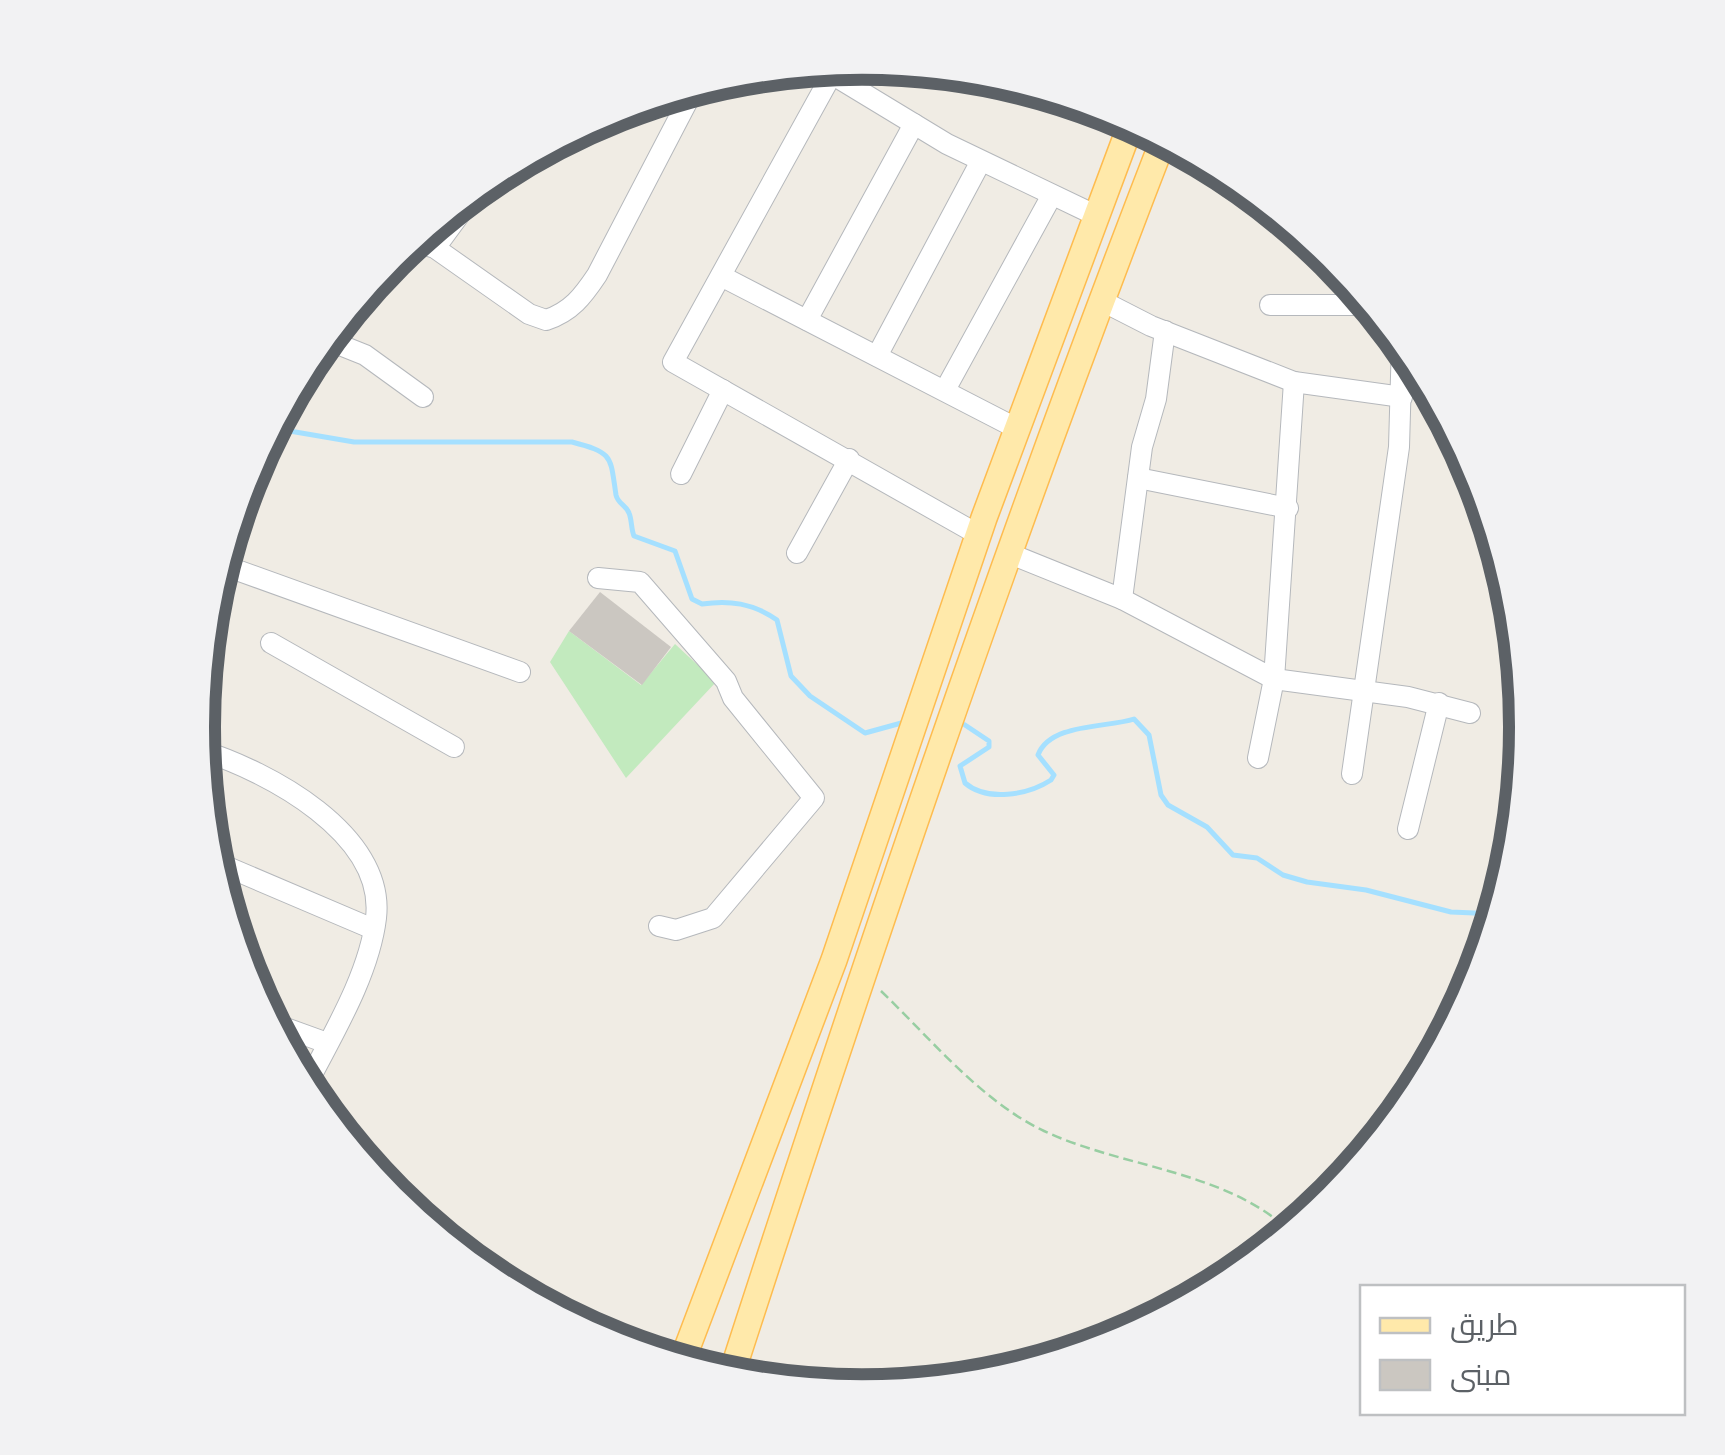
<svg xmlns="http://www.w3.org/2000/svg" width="1725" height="1455" viewBox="0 0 1725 1455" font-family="Manrope,Cairo,sans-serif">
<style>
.green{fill:#c2eabe}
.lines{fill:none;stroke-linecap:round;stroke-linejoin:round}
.stream{stroke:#a5e0ff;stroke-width:5}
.building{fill:#cbc7c1}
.minor-casing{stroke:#b5b8bc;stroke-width:22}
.major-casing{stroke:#febc4f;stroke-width:28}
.path{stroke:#98cea2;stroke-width:2.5;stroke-dasharray:10 5;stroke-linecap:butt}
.minor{stroke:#fff;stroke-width:20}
.major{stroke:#ffe9aa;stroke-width:25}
.rim{fill:none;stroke:#5c6166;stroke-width:12}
</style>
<rect width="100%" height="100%" fill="#f0ece4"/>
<!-- green -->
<path class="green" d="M 569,631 L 641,685 L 675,644 L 716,682 L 626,778 L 550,662 Z"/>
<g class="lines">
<!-- stream -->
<g class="stream">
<path d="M 272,428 L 354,442 L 572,442 C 614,453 610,456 616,495 C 618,504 626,505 629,513 C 632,520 631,529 634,536 L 675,551 L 692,599 L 702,604 C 729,600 753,603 777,620 L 791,676 L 810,696 L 865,733 L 905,722"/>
<path d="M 965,725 L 989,741 L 989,747 L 960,766 L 965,783 C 987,802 1028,795 1051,780 L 1054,775 L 1038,755 C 1050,723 1107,728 1134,719 L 1149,735 L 1161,795 L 1168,805 L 1207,827 L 1233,855 L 1257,858 L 1283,875 L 1307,882 L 1366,890 L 1451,912 L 1497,914"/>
</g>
</g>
<!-- building -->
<path class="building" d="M 600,592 L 671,647 L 642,685 L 569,631 Z"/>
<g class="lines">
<defs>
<g id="minor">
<path d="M 820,67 L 947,144 L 1095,215"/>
<path d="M 832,74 L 673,362 L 979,535"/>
<path d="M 413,241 L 435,248 L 529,314 L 546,320 C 571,312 583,296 597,275 L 695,87"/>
<path d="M 435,248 L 482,184"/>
<path d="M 721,276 L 1016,428"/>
<path d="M 1104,302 L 1151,326 L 1294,382 L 1402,397"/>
<path d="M 1270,305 L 1372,305"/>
<path d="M 807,320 L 914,124"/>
<path d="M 325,339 L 365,355 L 423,397"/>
<path d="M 877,356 L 981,161"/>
<path d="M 945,390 L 1052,195"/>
<path d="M 681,474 L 723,390"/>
<path d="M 1138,478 L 1288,508"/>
<path d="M 797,553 L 849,459"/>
<path d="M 1008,553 L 1122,599 L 1274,679 L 1408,697 L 1470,713"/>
<path d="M 220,564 L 520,672"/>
<path d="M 598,578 L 640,582 L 726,681 L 733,698 L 814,798 L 713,918 L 676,930 L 659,926"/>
<path d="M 1122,599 L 1142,447 L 1156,399 L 1165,331"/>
<path d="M 271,643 L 454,747"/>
<path d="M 200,750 C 268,771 386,834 376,918 C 369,976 331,1037 305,1088"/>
<path d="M 1258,758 L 1274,679 L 1294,382"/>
<path d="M 1352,774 L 1399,447 L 1402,341"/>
<path d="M 1408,829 L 1439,703"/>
<path d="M 211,860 L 373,929"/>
<path d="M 269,1022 L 327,1043"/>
</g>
<g id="major">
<path d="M 681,1364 L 834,960 L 984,518 L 1132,121"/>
<path d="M 730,1379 C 865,962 1005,547 1164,138"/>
</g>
</defs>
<!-- minor casing -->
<use href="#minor" class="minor-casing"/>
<!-- major casing -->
<use href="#major" class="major-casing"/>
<!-- path -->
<path class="path" d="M 881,991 C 931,1039 981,1101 1044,1131 C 1123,1168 1225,1170 1291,1232"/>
<!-- minor -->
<use href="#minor" class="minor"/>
<!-- major -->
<use href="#major" class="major"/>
</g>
<!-- crop -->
<path d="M0 0H1725V1455H0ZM215 727a647 647 0 1 1 1294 0a647 647 0 1 1-1294 0Z" fill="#f2f2f3" fill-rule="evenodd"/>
<path class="rim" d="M215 727a647 647 0 1 1 1294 0a647 647 0 1 1-1294 0Z"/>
<!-- legend -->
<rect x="1360" y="1285" width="325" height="130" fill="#ffffff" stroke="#bec0c2" stroke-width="2.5"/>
<rect x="1380" y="1318" width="50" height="15" fill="#ffe9aa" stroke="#bec0c2" stroke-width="2.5"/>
<text x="1450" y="1335" font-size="30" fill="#5c6166">طريق</text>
<rect x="1380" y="1360" width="50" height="30" fill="#cbc7c1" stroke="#bec0c2" stroke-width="2.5"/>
<text x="1450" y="1385" font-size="30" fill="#5c6166">مبنى</text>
</svg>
